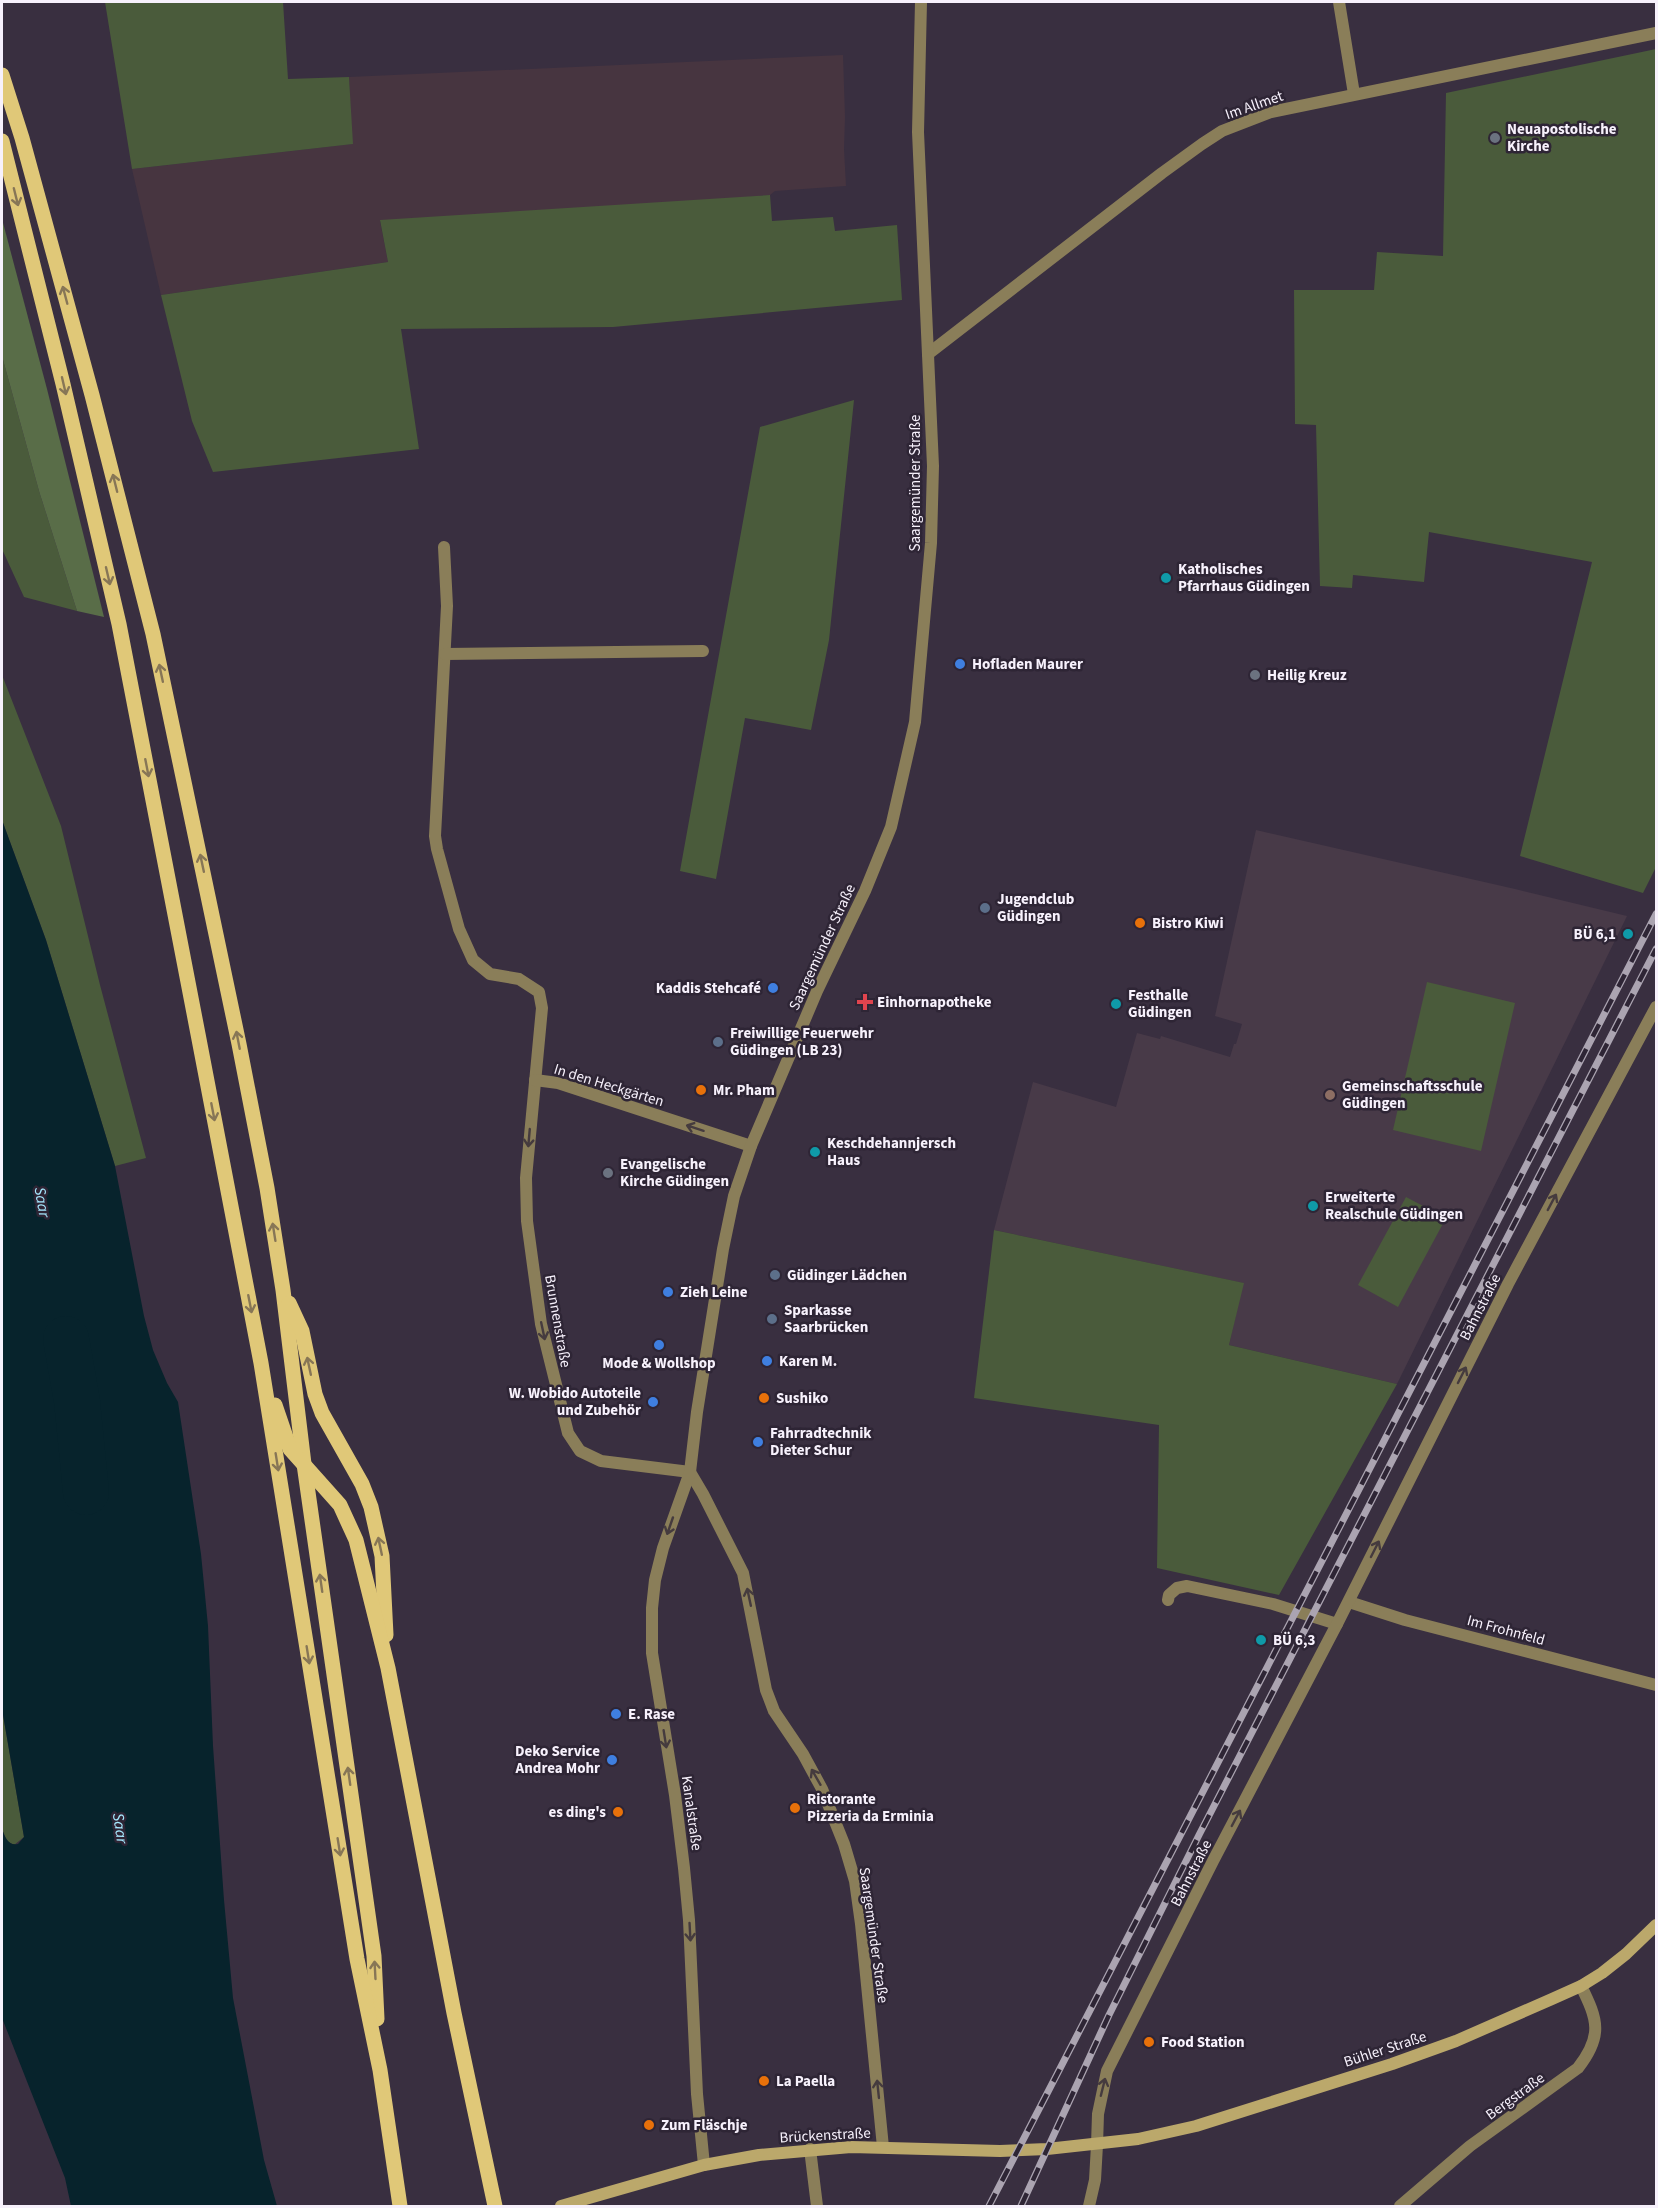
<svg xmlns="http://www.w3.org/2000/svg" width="1658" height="2208" viewBox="0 0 1658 2208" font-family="'Source Sans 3',sans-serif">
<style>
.commercial{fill:#473540}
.education{fill:#483a48}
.green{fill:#4a5b3b}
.forest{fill:#596d48}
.water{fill:#07232c;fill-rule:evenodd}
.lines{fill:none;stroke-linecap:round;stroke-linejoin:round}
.river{stroke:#07232c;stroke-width:46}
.minor{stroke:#8a7e59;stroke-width:12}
.tertiary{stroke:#8a7e59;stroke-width:12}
.secondary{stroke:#bba86b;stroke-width:12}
.primary{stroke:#e0c878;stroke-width:15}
.rail-casing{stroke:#aba4b1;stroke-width:7}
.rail{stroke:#2e2535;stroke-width:4.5;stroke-dasharray:14;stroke-linecap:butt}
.oneway{stroke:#877656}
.oneway2{stroke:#453b3e}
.worship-dot{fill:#6b7280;stroke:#2e2535;stroke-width:2}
.culture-dot{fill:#0f9aa8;stroke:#2e2535;stroke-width:2}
.shop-dot{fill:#3f7fe0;stroke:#2e2535;stroke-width:2}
.service-dot{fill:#5c6f8a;stroke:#2e2535;stroke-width:2}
.food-dot{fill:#e8710a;stroke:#2e2535;stroke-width:2}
.health-dot{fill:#e0444e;stroke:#2e2535;stroke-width:2}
.education-dot{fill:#8d6e63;stroke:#2e2535;stroke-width:2}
.labels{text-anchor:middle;stroke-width:5;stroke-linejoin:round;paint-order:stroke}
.street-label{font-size:15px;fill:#f7f1fc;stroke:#2e2535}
.poi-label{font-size:15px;font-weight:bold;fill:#f7f1fc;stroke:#2e2535;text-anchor:start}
.water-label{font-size:16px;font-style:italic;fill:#a6e9ff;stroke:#2e2535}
</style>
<rect width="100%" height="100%" fill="#392f40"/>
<!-- commercial -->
<path class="commercial" d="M 843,55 L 845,117 L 844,149 L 846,186 L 775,191 L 770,195 L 729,199 L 380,221 L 388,262 L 161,295 L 132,169 L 352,144 L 349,77 Z"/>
<!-- education -->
<path class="education" d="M 1256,830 L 1515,889 L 1627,916 L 1397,1384 L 1229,1345 L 1243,1283 L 994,1230 L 1033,1082 L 1116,1107 L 1137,1033 L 1160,1039 L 1161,1036 L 1230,1057 L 1234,1044 L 1236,1044 L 1242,1024 L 1215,1016 Z"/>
<!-- green -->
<g class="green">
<path d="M 105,2 L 283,2 L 288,79 L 349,77 L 353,144 L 132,169 Z"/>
<path d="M 1656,49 L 1656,867 L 1643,893 L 1520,856 L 1592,562 L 1429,532 L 1424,582 L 1353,575 L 1352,588 L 1320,586 L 1316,425 L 1295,424 L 1294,290 L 1374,290 L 1377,252 L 1443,256 L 1446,93 Z"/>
<path d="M 770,195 L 772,221 L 833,217 L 835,231 L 897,225 L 902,300 L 613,327 L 401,329 L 419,449 L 213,472 L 192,421 L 161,295 L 388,262 L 380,220 Z"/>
<path d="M 2,356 L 39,491 L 77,611 L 24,597 L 2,549 Z"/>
<path d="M 854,400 L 829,640 L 811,730 L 745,718 L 716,879 L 680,871 L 760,427 Z"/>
<path d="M 2,675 L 61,826 L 100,985 L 146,1158 L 115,1166 L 46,940 L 2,820 Z"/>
<path d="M 1427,982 L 1515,1003 L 1481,1151 L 1393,1130 Z"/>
<path d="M 1406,1197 L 1446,1218 L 1398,1307 L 1358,1285 Z"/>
<path d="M 994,1230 L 1244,1283 L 1229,1345 L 1397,1384 L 1279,1595 L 1157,1568 L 1159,1425 L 974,1398 Z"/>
<path d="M 2,1709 L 23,1831 L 24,1837 L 14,1845 L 7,1841 L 2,1829 Z"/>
</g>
<!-- forest -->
<path class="forest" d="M 2,219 L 47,389 L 104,617 L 77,611 L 39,491 L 2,356 Z"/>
<!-- water -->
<path class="water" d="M 2,820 L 46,940 L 115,1166 L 144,1316 L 153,1350 L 167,1383 L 178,1402 L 201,1554 L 208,1626 L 213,1746 L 224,1900 L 233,1998 L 264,2160 L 277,2206 L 71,2206 L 65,2178 L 2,2018 L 2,1829 C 5,1837 8,1846 18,1844 L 24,1837 L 2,1709 ZM 77,1402 L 82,1407 L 85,1430 L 76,1430 L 74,1409 Z"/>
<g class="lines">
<!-- river -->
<path class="river" d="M 66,1339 L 77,1401 L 86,1492"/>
<!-- minor -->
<g class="minor">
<path d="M 1339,2 L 1354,94"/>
<path d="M 928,354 L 1162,173 L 1202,144 L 1222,131 L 1271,112 L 1656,33"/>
<path d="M 444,547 L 447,606 L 435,836 L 437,849 L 459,929 L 473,960 L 490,974 L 519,979 L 539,992 L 542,1008 L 526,1178 L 527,1221 L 541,1324 L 568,1433 L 580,1451 L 601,1461 L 690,1472"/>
<path d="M 445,654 L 703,651"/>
<path d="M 535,1080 L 558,1083 L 751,1146"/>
<path d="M 690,1472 L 703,1494 L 743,1573 L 766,1690 L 774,1711 L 803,1754 L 822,1789 L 844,1844 L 855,1881 L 861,1924 L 883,2147"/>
<path d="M 1168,1600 L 1169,1595 L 1177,1588 L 1187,1586 L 1273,1604 L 1337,1624"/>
<path d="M 1349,1602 L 1405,1620 L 1656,1685"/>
<path d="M 1097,2145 L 1098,2114 L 1107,2071 L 1213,1861 L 1337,1624 L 1508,1284 L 1656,1007"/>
<path d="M 810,2149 L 817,2206"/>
<path d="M 704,2165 L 697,2094 L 689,1920 L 684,1868 L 675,1795 L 652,1653 L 652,1608 L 655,1580 L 663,1548 L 690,1472 L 697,1412 L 723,1249 L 734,1196 L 751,1146 L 817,991 L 865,891 L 891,827 L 915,722 L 931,543 L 933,466 L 918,132 L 921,2"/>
<path d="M 1400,2206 L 1470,2146 L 1578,2068 C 1603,2036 1598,2020 1581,1986"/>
</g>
<!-- tertiary -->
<path class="tertiary" d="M 1089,2206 L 1095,2180 L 1097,2145"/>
<!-- secondary -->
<path class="secondary" d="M 561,2206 L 704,2165 L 759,2155 L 851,2147 L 1000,2151 L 1047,2149 L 1138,2139 L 1196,2126 L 1392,2064 L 1456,2041 L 1552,1999 L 1581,1986 L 1602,1973 L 1626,1954 L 1656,1925"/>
<!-- primary -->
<g class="primary">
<path d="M 2,75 L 22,138 L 92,395 L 153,634 L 239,1044 L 267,1188 L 283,1290 L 304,1464 L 374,1956 L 377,2019"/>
<path d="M 2,141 L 63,384 L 119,624 L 198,1034 L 261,1363 L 357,1959 L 380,2070 L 400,2206"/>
<path d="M 289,1303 L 302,1331 L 315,1394 L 322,1413 L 362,1484 L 371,1507 L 382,1556 L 386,1635"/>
<path d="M 275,1405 L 290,1449 L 340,1505 L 356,1540 L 388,1668 L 454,2013 L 495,2206"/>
</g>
<defs>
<g id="rail">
<path d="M 989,2206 L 1656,914"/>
<path d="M 1021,2206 L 1109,2015 L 1199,1835 L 1656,949"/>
</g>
</defs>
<!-- rail casing -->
<use href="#rail" class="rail-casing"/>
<!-- rail -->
<use href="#rail" class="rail"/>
</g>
<!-- one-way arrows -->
<defs><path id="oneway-shaft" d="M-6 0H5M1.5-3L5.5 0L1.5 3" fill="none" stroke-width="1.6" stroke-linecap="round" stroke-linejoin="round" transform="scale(1.5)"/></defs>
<g class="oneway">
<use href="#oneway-shaft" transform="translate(16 197) rotate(76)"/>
<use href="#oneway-shaft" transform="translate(65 295) rotate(-105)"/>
<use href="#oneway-shaft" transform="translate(64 386) rotate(77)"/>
<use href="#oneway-shaft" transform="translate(115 483) rotate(-104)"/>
<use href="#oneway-shaft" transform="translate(108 576) rotate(77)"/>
<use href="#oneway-shaft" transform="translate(161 673) rotate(-102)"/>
<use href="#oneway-shaft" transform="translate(147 768) rotate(79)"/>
<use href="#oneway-shaft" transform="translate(202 863) rotate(-102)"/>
<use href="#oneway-shaft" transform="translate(238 1040) rotate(-101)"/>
<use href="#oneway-shaft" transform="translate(213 1112) rotate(79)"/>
<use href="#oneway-shaft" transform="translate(274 1232) rotate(-99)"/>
<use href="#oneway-shaft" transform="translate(250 1304) rotate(79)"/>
<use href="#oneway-shaft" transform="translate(309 1366) rotate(-102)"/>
<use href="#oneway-shaft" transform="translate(277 1462) rotate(81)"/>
<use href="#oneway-shaft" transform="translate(380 1546) rotate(-102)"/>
<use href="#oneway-shaft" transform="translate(321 1583) rotate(-98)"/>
<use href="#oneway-shaft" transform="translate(308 1655) rotate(81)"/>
<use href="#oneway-shaft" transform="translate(349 1776) rotate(-98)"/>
<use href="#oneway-shaft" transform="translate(339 1847) rotate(81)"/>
<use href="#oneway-shaft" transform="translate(375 1970) rotate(-93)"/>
</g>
<g class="oneway2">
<use href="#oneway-shaft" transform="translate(695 1128) rotate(-162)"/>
<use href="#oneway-shaft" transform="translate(529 1138) rotate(95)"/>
<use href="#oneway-shaft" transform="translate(1552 1202) rotate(-62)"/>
<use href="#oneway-shaft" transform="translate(543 1331) rotate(78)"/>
<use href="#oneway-shaft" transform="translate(1462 1375) rotate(-63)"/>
<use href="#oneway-shaft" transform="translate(670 1526) rotate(109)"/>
<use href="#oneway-shaft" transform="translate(1375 1549) rotate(-63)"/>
<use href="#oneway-shaft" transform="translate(749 1597) rotate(-102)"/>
<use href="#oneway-shaft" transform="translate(665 1739) rotate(81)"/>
<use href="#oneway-shaft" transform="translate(816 1777) rotate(-120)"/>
<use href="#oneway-shaft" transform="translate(1236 1818) rotate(-62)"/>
<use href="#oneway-shaft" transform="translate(690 1932) rotate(87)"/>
<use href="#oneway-shaft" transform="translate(1103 2087) rotate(-76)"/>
<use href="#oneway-shaft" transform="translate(878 2089) rotate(-96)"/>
</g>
<!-- markers -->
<g class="worship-dot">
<circle cx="1495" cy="138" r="6"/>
<circle cx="1255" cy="675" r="6"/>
<circle cx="608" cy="1173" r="6"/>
</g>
<g class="culture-dot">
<circle cx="1166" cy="578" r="6"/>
<circle cx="1628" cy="934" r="6"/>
<circle cx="1116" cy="1004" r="6"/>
<circle cx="815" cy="1152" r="6"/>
<circle cx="1313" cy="1206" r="6"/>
<circle cx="1261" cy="1640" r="6"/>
</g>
<g class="shop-dot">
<circle cx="960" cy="664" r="6"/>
<circle cx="773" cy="988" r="6"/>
<circle cx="668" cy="1292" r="6"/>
<circle cx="659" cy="1345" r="6"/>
<circle cx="767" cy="1361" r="6"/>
<circle cx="653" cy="1402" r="6"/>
<circle cx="758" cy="1442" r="6"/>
<circle cx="616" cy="1714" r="6"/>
<circle cx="612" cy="1760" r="6"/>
</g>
<g class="service-dot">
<circle cx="985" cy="908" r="6"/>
<circle cx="718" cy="1042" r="6"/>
<circle cx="775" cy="1275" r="6"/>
<circle cx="772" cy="1319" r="6"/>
</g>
<g class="food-dot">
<circle cx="1140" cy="923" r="6"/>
<circle cx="701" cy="1090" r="6"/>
<circle cx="764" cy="1398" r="6"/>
<circle cx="795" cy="1808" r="6"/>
<circle cx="618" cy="1812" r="6"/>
<circle cx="1149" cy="2042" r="6"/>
<circle cx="764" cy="2081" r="6"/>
<circle cx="649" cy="2125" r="6"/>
</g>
<path class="health-dot" d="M862 993h6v6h6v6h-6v6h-6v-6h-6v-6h6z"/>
<circle class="education-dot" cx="1330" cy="1095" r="6"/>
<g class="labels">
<!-- street labels -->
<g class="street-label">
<text transform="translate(1254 105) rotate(-19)" y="5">Im Allmet</text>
<text transform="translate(915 483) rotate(-90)" y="5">Saargemünder Straße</text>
<text transform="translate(822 947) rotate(-65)" y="5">Saargemünder Straße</text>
<text transform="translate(609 1085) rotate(17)" y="5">In den Heckgärten</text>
<text transform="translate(1480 1307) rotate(-63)" y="5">Bahnstraße</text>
<text transform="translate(558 1321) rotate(80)" y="5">Brunnenstraße</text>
<text transform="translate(1506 1630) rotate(15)" y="5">Im Frohnfeld</text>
<text transform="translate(692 1813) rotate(82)" y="5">Kanalstraße</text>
<text transform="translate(1191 1873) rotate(-63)" y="5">Bahnstraße</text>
<text transform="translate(874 1935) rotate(82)" y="5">Saargemünder Straße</text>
<text transform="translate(1385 2049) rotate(-18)" y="5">Bühler Straße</text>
<text transform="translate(1515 2096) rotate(-36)" y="5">Bergstraße</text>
<text transform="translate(825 2135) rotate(-3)" y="5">Brückenstraße</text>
</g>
<!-- poi labels -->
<g class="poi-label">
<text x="1507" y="134">Neuapostolische<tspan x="1507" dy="17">Kirche</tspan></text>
<text x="1178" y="574">Katholisches<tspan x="1178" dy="17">Pfarrhaus Güdingen</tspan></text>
<text x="972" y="669">Hofladen Maurer</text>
<text x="1267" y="680">Heilig Kreuz</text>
<text x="997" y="904">Jugendclub<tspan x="997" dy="17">Güdingen</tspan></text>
<text x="1152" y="928">Bistro Kiwi</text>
<text x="1616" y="939" text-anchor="end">BÜ 6,1</text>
<text x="761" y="993" text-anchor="end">Kaddis Stehcafé</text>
<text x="1128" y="1000">Festhalle<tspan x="1128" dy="17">Güdingen</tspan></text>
<text x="877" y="1007">Einhornapotheke</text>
<text x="730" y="1038">Freiwillige Feuerwehr<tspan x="730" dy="17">Güdingen (LB 23)</tspan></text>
<text x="1342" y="1091">Gemeinschaftsschule<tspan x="1342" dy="17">Güdingen</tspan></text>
<text x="713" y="1095">Mr. Pham</text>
<text x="827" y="1148">Keschdehannjersch<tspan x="827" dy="17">Haus</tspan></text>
<text x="620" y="1169">Evangelische<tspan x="620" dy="17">Kirche Güdingen</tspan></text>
<text x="1325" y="1202">Erweiterte<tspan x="1325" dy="17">Realschule Güdingen</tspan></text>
<text x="787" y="1280">Güdinger Lädchen</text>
<text x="680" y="1297">Zieh Leine</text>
<text x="784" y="1315">Sparkasse<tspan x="784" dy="17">Saarbrücken</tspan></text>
<text x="779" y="1366">Karen M.</text>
<text x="659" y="1368" text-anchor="middle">Mode &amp; Wollshop</text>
<text x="641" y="1398" text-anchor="end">W. Wobido Autoteile<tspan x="641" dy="17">und Zubehör</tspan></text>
<text x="776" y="1403">Sushiko</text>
<text x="770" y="1438">Fahrradtechnik<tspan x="770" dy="17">Dieter Schur</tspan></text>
<text x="1273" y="1645">BÜ 6,3</text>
<text x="628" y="1719">E. Rase</text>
<text x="600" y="1756" text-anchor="end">Deko Service<tspan x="600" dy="17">Andrea Mohr</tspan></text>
<text x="807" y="1804">Ristorante<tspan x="807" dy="17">Pizzeria da Erminia</tspan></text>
<text x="606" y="1817" text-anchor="end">es ding's</text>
<text x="1161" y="2047">Food Station</text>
<text x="776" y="2086">La Paella</text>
<text x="661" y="2130">Zum Fläschje</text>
</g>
<!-- water labels -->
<g class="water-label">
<text transform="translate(43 1202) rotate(80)" y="6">Saar</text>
<text transform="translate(121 1828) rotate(81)" y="6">Saar</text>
</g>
</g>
<!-- border -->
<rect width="1658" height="2208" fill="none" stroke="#f7f1fc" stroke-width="6"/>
</svg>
